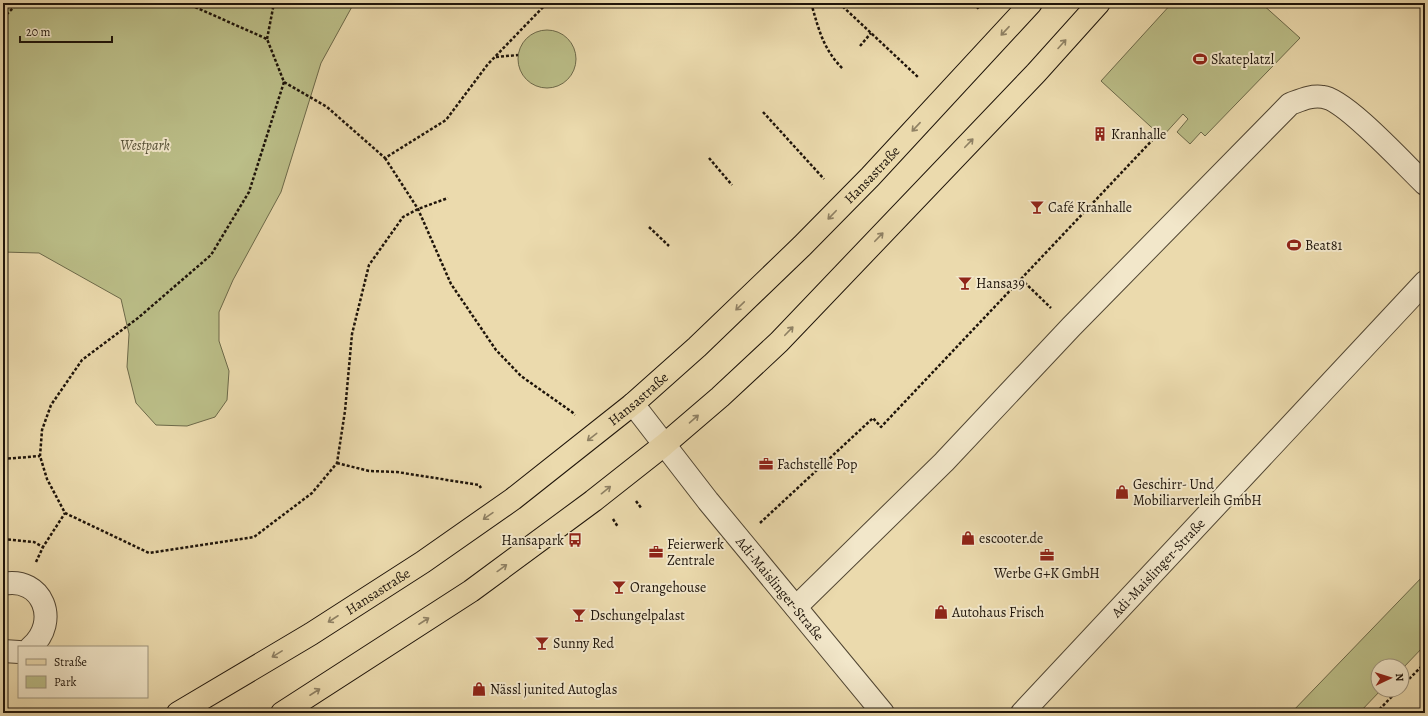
<svg xmlns="http://www.w3.org/2000/svg" width="1428" height="716" viewBox="0 0 1428 716" font-family="Alegreya,serif">
<style>
.green{fill:#bbbe88;stroke:#6c6949}
.lines{fill:none;stroke-linecap:round;stroke-linejoin:round}
.minor-casing{stroke:#514633;stroke-width:24}
.major-casing{stroke:#1e140a;stroke-width:24}
.path{stroke:#1e140a;stroke-width:2.5;stroke-dasharray:3 2;stroke-linecap:butt}
.minor{stroke:#f2e7ca;stroke-width:22}
.major{stroke:#ebdaad;stroke-width:22}
.oneway{stroke:#8f8164}
.labels{text-anchor:middle;stroke-width:4;stroke-linejoin:round;paint-order:stroke}
.poi-label{font-size:14px;fill:#1e140a;stroke:#f2e7ca;text-anchor:start}
.park-label{font-size:14px;font-style:italic;fill:#555036;stroke:#f2e7ca}
.street-label{font-size:14px;fill:#1e140a;stroke:#f2e7ca}
</style>
<rect width="100%" height="100%" fill="#ebdaad"/>
<filter id="stains"><feTurbulence type="fractalNoise" baseFrequency=".005" numOctaves="4"/><feColorMatrix values="0 0 0 0 .2 0 0 0 0 .09 0 0 0 0 .02 0 0 0 .5 -.17"/></filter>
<radialGradient id="worn" r=".72"><stop offset=".6" stop-color="#630" stop-opacity="0"/><stop offset="1" stop-color="#630" stop-opacity=".3"/></radialGradient>
<!-- green -->
<g class="green">
<path d="M 3,3 L 354,3 L 321,63 L 281,192 L 233,280 L 219,312 L 219,341 L 229,371 L 227,400 L 215,417 L 187,426 L 156,425 L 136,403 L 127,367 L 129,334 L 121,299 L 39,253 L 3,252 Z"/>
<path d="M 1172,3 L 1261,3 L 1300,38 L 1205,136 L 1201,132 L 1190,144 L 1177,132 L 1188,119 L 1183,114 L 1162,137 L 1101,81 Z"/>
<circle cx="547" cy="59" r="29"/>
<path d="M 1425,574 L 1425,645 L 1402,669 L 1402,666 L 1378,666 L 1378,690 L 1381,690 L 1359,713 L 1291,713 Z"/>
</g>
<g class="lines">
<defs>
<g id="minor">
<path id="s1" d="M 633,404 L 708,501 L 883,713"/>
<path d="M 3,584 C 43,576 60,622 31,647"/>
<path d="M 796,607 L 944,462 L 1071,327 L 1290,104 C 1301,100 1311,95 1323,97 C 1345,99 1406,166 1425,184"/>
<path d="M 3,651 L 19,652"/>
<path id="s2" d="M 1022,713 L 1425,282"/>
</g>
<g id="major">
<path id="s3" d="M 178,713 L 311,634 L 423,562 L 513,499 L 633,404 L 697,347 L 802,246 L 870,177 L 1031,3"/>
<path d="M 282,713 L 471,591 L 593,501 L 664,445 L 720,397 L 779,342 L 1036,73 L 1099,3"/>
</g>
</defs>
<!-- minor casing -->
<use href="#minor" class="minor-casing"/>
<!-- major casing -->
<use href="#major" class="major-casing"/>
<!-- path -->
<g class="path">
<path d="M 186,3 L 267,39 L 284,82 L 327,107 L 385,158 L 446,120 L 488,64 L 547,3"/>
<path d="M 813,3 L 812,6 C 819,31 824,50 843,69"/>
<path d="M 839,3 L 919,78"/>
<path d="M 973,3 L 980,10"/>
<path d="M 798,6 L 812,6"/>
<path d="M 3,18 L 18,3"/>
<path d="M 267,39 L 274,3"/>
<path d="M 860,46 L 871,33"/>
<path d="M 496,57 L 518,55"/>
<path d="M 284,82 L 249,192 L 211,255 L 138,318 L 82,360 L 51,405 L 42,430 L 40,456 L 47,479 L 65,513 L 149,553 L 254,537 L 312,493 L 337,463 L 345,411 L 352,334 L 369,265 L 403,217 L 418,209 L 448,198"/>
<path d="M 763,112 L 824,179"/>
<path d="M 385,158 L 418,209 L 451,284 L 496,350 L 521,376 L 572,412 L 575,415"/>
<path d="M 709,158 L 732,185"/>
<path d="M 649,227 L 669,246"/>
<path d="M 1021,279 L 1051,308"/>
<path d="M 3,459 L 40,456"/>
<path d="M 337,463 L 369,471 L 397,472 L 479,485 L 481,488"/>
<path d="M 636,501 L 642,509"/>
<path d="M 613,519 L 618,527"/>
<path d="M 760,523 L 873,418 L 881,427 L 1159,133"/>
<path d="M 3,539 L 34,542 L 43,547 L 65,513"/>
<path d="M 36,562 L 43,547"/>
<path d="M 1402,686 L 1425,663"/>
<path d="M 1376,713 L 1398,690"/>
</g>
<!-- minor -->
<use href="#minor" class="minor"/>
<!-- major -->
<use href="#major" class="major"/>
</g>
<!-- one-way arrows -->
<defs><path id="oneway-shaft" d="M-6 0H5M1.5-3L5.5 0L1.5 3" fill="none" stroke-width="1.6" stroke-linecap="round" stroke-linejoin="round"/></defs>
<g class="oneway">
<use href="#oneway-shaft" transform="translate(1005 31) rotate(133)"/>
<use href="#oneway-shaft" transform="translate(1062 44) rotate(-48)"/>
<use href="#oneway-shaft" transform="translate(916 127) rotate(133)"/>
<use href="#oneway-shaft" transform="translate(969 143) rotate(-46)"/>
<use href="#oneway-shaft" transform="translate(832 215) rotate(134)"/>
<use href="#oneway-shaft" transform="translate(879 237) rotate(-46)"/>
<use href="#oneway-shaft" transform="translate(740 306) rotate(136)"/>
<use href="#oneway-shaft" transform="translate(789 331) rotate(-46)"/>
<use href="#oneway-shaft" transform="translate(694 419) rotate(-41)"/>
<use href="#oneway-shaft" transform="translate(592 437) rotate(142)"/>
<use href="#oneway-shaft" transform="translate(606 490) rotate(-39)"/>
<use href="#oneway-shaft" transform="translate(488 516) rotate(145)"/>
<use href="#oneway-shaft" transform="translate(502 568) rotate(-36)"/>
<use href="#oneway-shaft" transform="translate(333 619) rotate(147)"/>
<use href="#oneway-shaft" transform="translate(424 621) rotate(-33)"/>
<use href="#oneway-shaft" transform="translate(277 654) rotate(149)"/>
<use href="#oneway-shaft" transform="translate(315 692) rotate(-33)"/>
</g>
<!-- icons -->
<defs>
<symbol id="stadium-bare" viewBox="-9 -9 18 18"><path d="M0-5a6.5 5 0 1 0 0 10a6.5 5 0 1 0 0-10ZM-3.5-1.8h7v3.6h-7Z" fill="#8f2418" stroke="#f2e7ca" stroke-width="2.5" paint-order="stroke"/></symbol>
<symbol id="building-bare" viewBox="-9 -9 18 18"><path d="M-4-6H4V6H1V3H-1V6H-4ZM-2.5-4.3h1.7v1.8h-1.7ZM.8-4.3h1.7v1.8H.8ZM-2.5-1h1.7V.8h-1.7ZM.8-1h1.7V.8H.8Z" fill="#8f2418" stroke="#f2e7ca" stroke-width="2.5" paint-order="stroke"/></symbol>
<symbol id="bar-bare" viewBox="-9 -9 18 18"><path d="M-6-5H6L.8 .8V4.5H3.5V6h-7V4.5H-.8V.8Z" fill="#8f2418" stroke="#f2e7ca" stroke-width="2.5" paint-order="stroke"/></symbol>
<symbol id="office-bare" viewBox="-9 -9 18 18"><path d="M-6-3h4V-5.5h4V-3h4V5H-6ZM-1-4.5V-3h2v-1.5ZM-6 0V1H6V0Z" fill="#8f2418" stroke="#f2e7ca" stroke-width="2.5" paint-order="stroke"/></symbol>
<symbol id="shop-bare" viewBox="-9 -9 18 18"><path d="M-5-2.5h2.3a2.7 3.5 0 0 1 5.4 0H5L5.5 6h-11ZM-1.5-2.5h3a1.5 2.3 0 0 0-3 0Z" fill="#8f2418" stroke="#f2e7ca" stroke-width="2.5" paint-order="stroke"/></symbol>
<symbol id="bus-bare" viewBox="-9 -9 18 18"><path d="M-5-6H5V4H4V6H2V4H-2V6H-4V4H-5ZM-3.5-4V0h7V-4ZM-3.5 1.2v1.5H-2V1.2ZM2 1.2v1.5H3.5V1.2Z" fill="#8f2418" stroke="#f2e7ca" stroke-width="2.5" paint-order="stroke"/></symbol>
</defs>
<g fill-rule="evenodd">
<use href="#stadium-bare" x="1190" y="49" width="20" height="20"/>
<use href="#building-bare" x="1090" y="124" width="20" height="20"/>
<use href="#bar-bare" x="1027" y="197" width="20" height="20"/>
<use href="#stadium-bare" x="1284" y="235" width="20" height="20"/>
<use href="#bar-bare" x="955" y="273" width="20" height="20"/>
<use href="#office-bare" x="756" y="454" width="20" height="20"/>
<use href="#shop-bare" x="1112" y="482" width="20" height="20"/>
<use href="#shop-bare" x="958" y="528" width="20" height="20"/>
<use href="#bus-bare" x="565" y="530" width="20" height="20"/>
<use href="#office-bare" x="646" y="542" width="20" height="20"/>
<use href="#office-bare" x="1037" y="545" width="20" height="20"/>
<use href="#bar-bare" x="609" y="577" width="20" height="20"/>
<use href="#shop-bare" x="931" y="602" width="20" height="20"/>
<use href="#bar-bare" x="569" y="605" width="20" height="20"/>
<use href="#bar-bare" x="532" y="633" width="20" height="20"/>
<use href="#shop-bare" x="469" y="679" width="20" height="20"/>
</g>
<g class="labels">
<!-- poi labels -->
<g class="poi-label">
<text x="1211" y="64">Skateplatzl</text>
<text x="1111" y="139">Kranhalle</text>
<text x="1048" y="212">Café Kranhalle</text>
<text x="1305" y="250">Beat81</text>
<text x="976" y="288">Hansa39</text>
<text x="777" y="469">Fachstelle Pop</text>
<text x="1133" y="489">Geschirr- Und<tspan x="1133" dy="16">Mobiliarverleih GmbH</tspan></text>
<text x="979" y="543">escooter.de</text>
<text x="564" y="545" text-anchor="end">Hansapark</text>
<text x="667" y="549">Feierwerk<tspan x="667" dy="16">Zentrale</tspan></text>
<text x="1047" y="578" text-anchor="middle">Werbe G+K GmbH</text>
<text x="630" y="592">Orangehouse</text>
<text x="952" y="617">Autohaus Frisch</text>
<text x="590" y="620">Dschungelpalast</text>
<text x="553" y="648">Sunny Red</text>
<text x="490" y="694">Nässl junited Autoglas</text>
</g>
<!-- park labels -->
<g class="park-label">
<text x="145" y="150">Westpark</text>
</g>
<!-- street labels -->
<g class="street-label">
<text dy="5" stroke="none"><textPath href="#s3" startOffset="882">Hansastraße</textPath></text>
<text dy="5" stroke="none"><textPath href="#s3" startOffset="558">Hansastraße</textPath></text>
<text dy="5" stroke="none"><textPath href="#s2" startOffset="199">Adi-Maislinger-Straße</textPath></text>
<text dy="5" stroke="none"><textPath href="#s1" startOffset="236">Adi-Maislinger-Straße</textPath></text>
<text dy="5" stroke="none"><textPath href="#s3" startOffset="234">Hansastraße</textPath></text>
</g>
</g>
<!-- margin -->
<rect width="1428" height="716" fill="none" stroke="#ebdaad" stroke-width="16"/>
<rect x="4" y="4" width="1420" height="708" fill="none" stroke="#1e140a" stroke-width="2"/>
<rect x="8" y="8" width="1412" height="700" fill="none" stroke="#1e140a"/>
<!-- legend -->
<rect x="18" y="646" width="130" height="52" fill="#f2e7ca" stroke="#9d937d"/>
<rect x="26" y="659" width="20" height="6" fill="#ebdaad" stroke="#9d937d"/>
<text x="54" y="666" font-size="12" fill="#1e140a">Straße</text>
<rect x="26" y="676" width="20" height="12" fill="#bbbe88" stroke="#9d937d"/>
<text x="54" y="686" font-size="12" fill="#1e140a">Park</text>
<!-- north arrow -->
<g transform="translate(1390 678) rotate(86)"><circle r="19" fill="#f2e7ca" stroke="#9d937d"/>
<path d="M0-3L7 15L0 10L-7 15Z" fill="#8f2418"/>
<text y="-6" font-size="11" font-weight="bold" text-anchor="middle" fill="#1e140a">N</text>
</g>
<!-- scale -->
<path d="M20 36v6h92v-6" fill="none" stroke="#1e140a" stroke-width="2"/>
<text x="26" y="36" font-size="12" fill="#1e140a" stroke="#f2e7ca" stroke-width="3" paint-order="stroke">20 m</text>
<rect width="100%" height="100%" filter="url(#stains)"/>
<rect width="100%" height="100%" fill="url(#worn)"/>
</svg>
